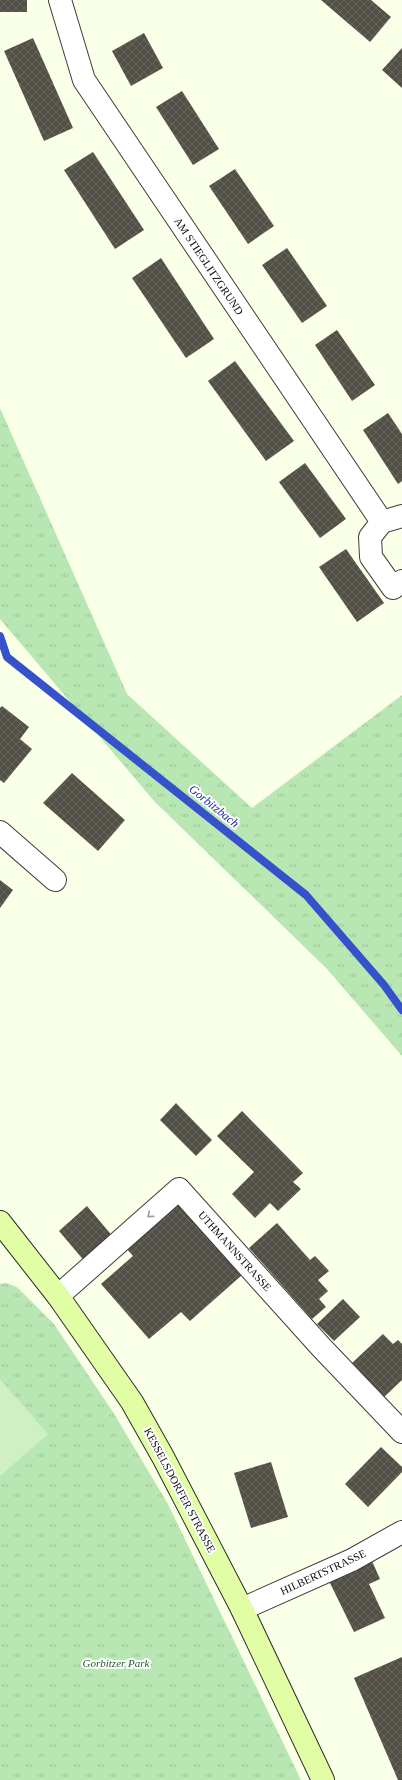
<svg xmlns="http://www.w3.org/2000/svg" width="402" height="1780" viewBox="0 0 402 1780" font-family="Georgia,serif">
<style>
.grass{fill:url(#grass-tufts)}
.pitch{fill:#cfefc5}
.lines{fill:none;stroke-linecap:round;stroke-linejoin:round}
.stream{stroke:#3652ca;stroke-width:8}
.building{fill:url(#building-cross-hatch)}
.minor-casing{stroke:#3d3d3d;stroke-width:24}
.secondary-casing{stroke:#2c2c2c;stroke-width:24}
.minor{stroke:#fff;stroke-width:22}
.secondary{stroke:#e2fea4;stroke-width:22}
.oneway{stroke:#9d9d9d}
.labels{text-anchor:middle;stroke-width:4;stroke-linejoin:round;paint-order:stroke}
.street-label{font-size:11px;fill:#0a0a0a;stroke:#fff}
.park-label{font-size:11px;font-style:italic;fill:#1d602b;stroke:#fff}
.water-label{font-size:12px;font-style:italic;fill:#172a99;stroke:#fff}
</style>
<defs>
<pattern id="grass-tufts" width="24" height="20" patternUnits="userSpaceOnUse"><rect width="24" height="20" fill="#b9e7b4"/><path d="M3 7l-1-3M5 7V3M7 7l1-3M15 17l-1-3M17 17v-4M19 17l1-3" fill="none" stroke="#9ec599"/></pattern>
<pattern id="building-cross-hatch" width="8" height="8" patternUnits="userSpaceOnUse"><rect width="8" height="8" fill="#535047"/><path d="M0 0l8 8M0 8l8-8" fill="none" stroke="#67645d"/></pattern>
</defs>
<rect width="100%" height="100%" fill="#faffe8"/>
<!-- grass -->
<g class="grass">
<path d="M 0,408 L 127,694 L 252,808 L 402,695 L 402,1056 L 327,969 L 154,801 L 0,619 Z"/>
<path d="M 6,1283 L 17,1287 L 54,1324 L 113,1412 L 168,1504 L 301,1780 L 0,1780 L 0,1284 Z"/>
</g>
<!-- pitch -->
<path class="pitch" d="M 0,1379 L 48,1434 L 0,1476 Z"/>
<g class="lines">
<!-- stream -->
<path class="stream" d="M 0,636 L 7,657 L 306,895 L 384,985 L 402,1010"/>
</g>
<!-- building -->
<g class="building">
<rect x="0" y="0" width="27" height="12"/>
<path d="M 321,0 L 371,0 L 391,17 L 370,42 Z"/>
<path d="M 144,33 L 163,68 L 131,86 L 112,51 Z"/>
<path d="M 33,38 L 73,128 L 44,141 L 4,51 Z"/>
<path d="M 402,48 L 402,88 L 382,70 Z"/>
<path d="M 182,91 L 219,149 L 193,165 L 156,107 Z"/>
<path d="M 93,152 L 144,230 L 115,249 L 64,170 Z"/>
<path d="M 235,169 L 274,226 L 248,244 L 209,186 Z"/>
<path d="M 287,248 L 327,306 L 302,323 L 262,265 Z"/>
<path d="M 161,258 L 214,339 L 186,358 L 132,278 Z"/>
<path d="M 337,330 L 375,385 L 352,401 L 315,345 Z"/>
<path d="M 235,361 L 294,441 L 266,461 L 208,381 Z"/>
<path d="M 388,413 L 402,434 L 402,481 L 398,484 L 363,430 Z"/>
<path d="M 305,463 L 346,519 L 320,538 L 279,482 Z"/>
<path d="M 346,549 L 384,603 L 357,622 L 319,567 Z"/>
<path d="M 2,706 L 29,727 L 20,739 L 32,749 L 4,783 L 0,780 L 0,708 Z"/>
<path d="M 72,773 L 125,820 L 98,851 L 43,803 Z"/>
<path d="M 0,880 L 13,890 L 0,908 Z"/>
<path d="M 176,1103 L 212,1140 L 196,1156 L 160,1120 Z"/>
<path d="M 242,1111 L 303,1173 L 293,1182 L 301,1189 L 278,1211 L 270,1203 L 255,1218 L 232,1194 L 254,1172 L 217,1136 Z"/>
<path d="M 178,1202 L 242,1275 L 190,1321 L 181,1312 L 149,1339 L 101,1284 L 133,1256 L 126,1248 Z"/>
<path d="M 87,1206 L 114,1238 L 86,1263 L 59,1231 Z"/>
<path d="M 277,1223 L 310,1260 L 315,1256 L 329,1271 L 318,1280 L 328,1291 L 319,1299 L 326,1307 L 312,1319 L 249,1248 Z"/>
<path d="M 343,1299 L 360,1317 L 334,1341 L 317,1324 Z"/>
<path d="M 383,1334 L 393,1344 L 398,1340 L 402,1344 L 402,1380 L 384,1397 L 352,1363 Z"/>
<path d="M 381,1447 L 402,1467 L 402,1472 L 368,1507 L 345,1484 Z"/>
<path d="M 271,1462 L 288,1517 L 251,1528 L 234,1473 Z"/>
<path d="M 372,1561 L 380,1579 L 369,1584 L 385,1618 L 354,1632 L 329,1581 Z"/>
<path d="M 402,1657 L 402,1780 L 398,1780 L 354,1678 Z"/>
</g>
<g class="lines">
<defs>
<g id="minor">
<path d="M 60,0 L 84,80 L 382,522"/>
<path d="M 402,516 L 382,522 L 370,537 L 371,557 L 393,588 L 402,581"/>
<path d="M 0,832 L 55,880"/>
<path d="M 58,1296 L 179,1189 L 321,1347 L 402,1432"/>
<path d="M 242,1609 L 352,1560 L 402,1532"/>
</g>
<path id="secondary" d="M 0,1222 L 58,1296 L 132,1402 L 163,1457 L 242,1609 L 323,1780"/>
</defs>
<!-- minor casing -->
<use href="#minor" class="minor-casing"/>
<!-- secondary casing -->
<use href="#secondary" class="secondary-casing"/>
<!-- minor -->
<use href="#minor" class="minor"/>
<!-- secondary -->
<use href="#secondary" class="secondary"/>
</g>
<!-- one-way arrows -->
<defs><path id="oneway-chevron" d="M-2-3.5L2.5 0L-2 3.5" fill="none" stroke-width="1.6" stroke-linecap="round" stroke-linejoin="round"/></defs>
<use class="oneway" href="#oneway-chevron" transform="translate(150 1215) rotate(139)"/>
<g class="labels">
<!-- street labels -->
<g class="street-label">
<text transform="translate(209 266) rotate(56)" y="4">AM STIEGLITZGRUND</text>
<text transform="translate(235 1251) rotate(48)" y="4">UTHMANNSTRASSE</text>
<text transform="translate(180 1490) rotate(62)" y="4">KESSELSDORFER STRASSE</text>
<text transform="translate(323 1572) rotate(-25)" y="4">HILBERTSTRASSE</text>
</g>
<!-- park labels -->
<g class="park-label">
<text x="116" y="1667">Gorbitzer Park</text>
</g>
<!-- water labels -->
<g class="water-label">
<text transform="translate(214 806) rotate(39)" y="4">Gorbitzbach</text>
</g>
</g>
</svg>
